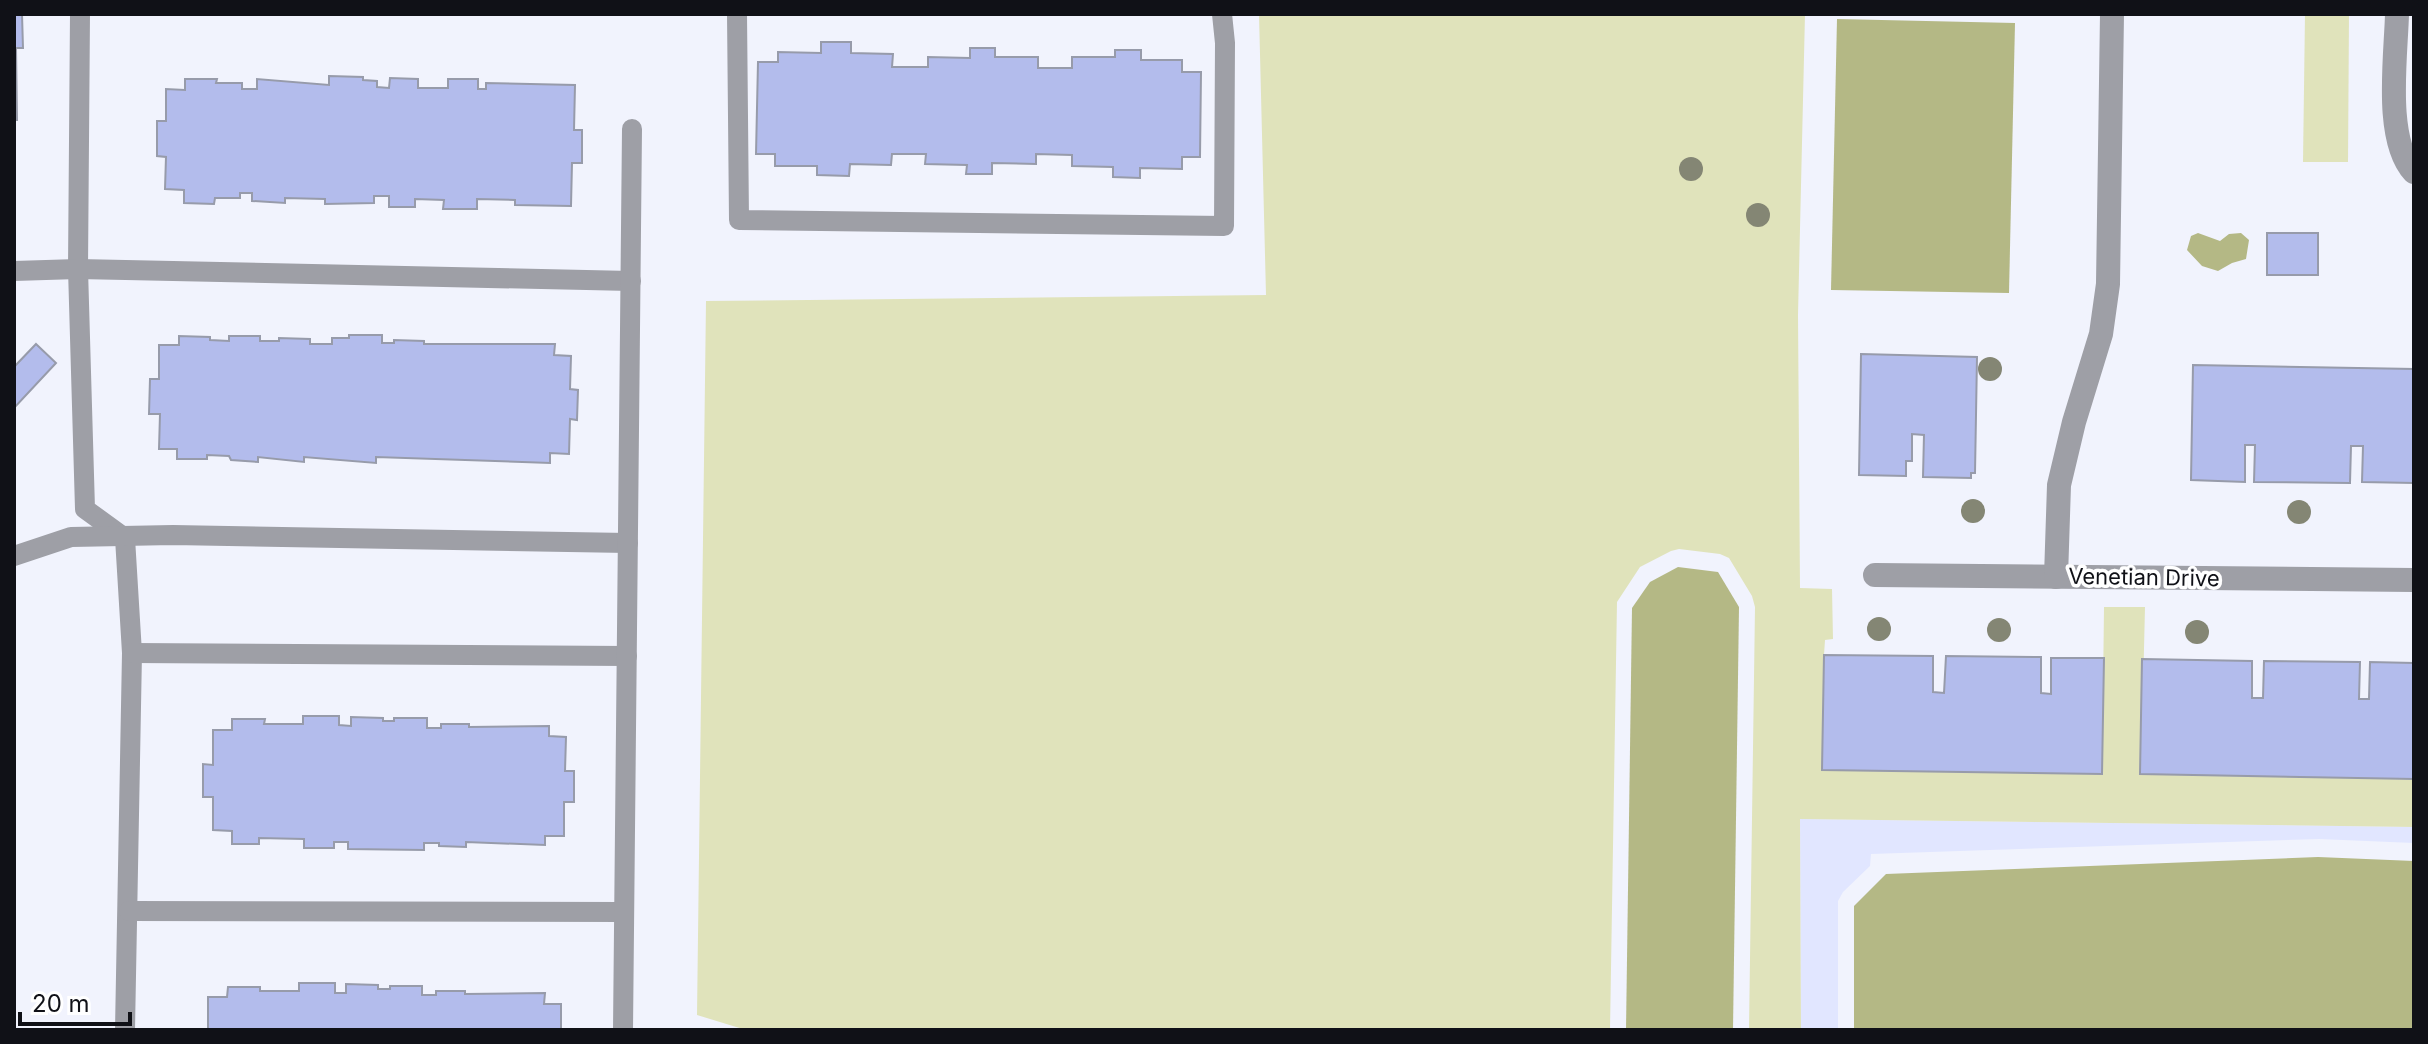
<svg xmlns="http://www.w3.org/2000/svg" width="2428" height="1044" viewBox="0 0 2428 1044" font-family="Inter,sans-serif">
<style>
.built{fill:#e1e6ff}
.green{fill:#e0e3bb}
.water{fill:#b4b885}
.building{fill:#b3bcec;stroke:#979baa;stroke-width:2}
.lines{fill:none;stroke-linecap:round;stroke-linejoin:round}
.lane{stroke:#9e9fa6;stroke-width:20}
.street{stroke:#9e9fa6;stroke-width:24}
.tree{fill:#848674}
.labels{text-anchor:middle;stroke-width:7;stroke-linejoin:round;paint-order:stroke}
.street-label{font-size:22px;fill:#101117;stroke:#fff}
</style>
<rect width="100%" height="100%" fill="#f1f3fd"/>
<!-- built -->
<path class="built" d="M 1800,819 L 2414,827 L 2414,843 L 2319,839 L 1871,854 L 1870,866 L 1843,892 L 1838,901 L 1838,1030 L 1801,1030 Z"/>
<!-- green -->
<g class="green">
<path d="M 1259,14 L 1805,14 L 1798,315 L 1800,588 L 1832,589 L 1833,639 L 1825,640 L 1824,655 L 1822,769 L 2102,774 L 2104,607 L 2145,607 L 2141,774 L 2414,779 L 2414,827 L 1800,819 L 1801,1030 L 1749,1030 L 1755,607 L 1752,596 L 1729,558 L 1720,554 L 1679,549 L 1671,551 L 1640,567 L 1617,602 L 1610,1030 L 746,1030 L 697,1015 L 706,301 L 1266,295 Z"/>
<path d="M 2305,14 L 2349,14 L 2348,162 L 2303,162 Z"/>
</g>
<!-- water -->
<g class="water">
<path d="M 1837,19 L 2015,23 L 2009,293 L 1831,290 Z"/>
<path d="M 2198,233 L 2220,241 L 2229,234 L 2241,233 L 2249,240 L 2246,259 L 2232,263 L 2218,271 L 2202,266 L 2187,250 L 2191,236 Z"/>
<path d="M 1678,567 L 1718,572 L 1739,607 L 1733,1030 L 1626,1030 L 1632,608 L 1650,582 Z"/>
<path d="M 2318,857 L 2414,861 L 2414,1030 L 1854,1030 L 1854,906 L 1886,874 Z"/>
</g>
<!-- building -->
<g class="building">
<path d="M 14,14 L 22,14 L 23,48 L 16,48 L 17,120 L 14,120 Z"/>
<path d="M 821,42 L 851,42 L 851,53 L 893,54 L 892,67 L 928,67 L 928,57 L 970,58 L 970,48 L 995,48 L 995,57 L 1038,57 L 1038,68 L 1072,68 L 1072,57 L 1115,57 L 1115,50 L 1141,50 L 1141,60 L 1182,60 L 1182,72 L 1201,72 L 1200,157 L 1182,157 L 1182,169 L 1140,168 L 1140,178 L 1113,177 L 1113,167 L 1072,166 L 1072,155 L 1036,154 L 1036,164 L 992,163 L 992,174 L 966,174 L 967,165 L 925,164 L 926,154 L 892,154 L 891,165 L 850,164 L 849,176 L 817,175 L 817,166 L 775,166 L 775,154 L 756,154 L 758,62 L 778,62 L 778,52 L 821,53 Z"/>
<path d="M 329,76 L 363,77 L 363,80 L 377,81 L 377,87 L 389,88 L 390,78 L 418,79 L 418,88 L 448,88 L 448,79 L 478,79 L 478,89 L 486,89 L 486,83 L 575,85 L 574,130 L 582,130 L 582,163 L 572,163 L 571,206 L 515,205 L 515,200 L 477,199 L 477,209 L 443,209 L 444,200 L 415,199 L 415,207 L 389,207 L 389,196 L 374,196 L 374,203 L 325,204 L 325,199 L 285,198 L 285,203 L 252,201 L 252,193 L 240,193 L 240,198 L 215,198 L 214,204 L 184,203 L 184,190 L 165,189 L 166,157 L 157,156 L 157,121 L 166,121 L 166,89 L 185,90 L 185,79 L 217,79 L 216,83 L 242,83 L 242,89 L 257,89 L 257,79 L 329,85 Z"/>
<rect x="2267" y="233" width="51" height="42"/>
<path d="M 349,335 L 382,335 L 382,343 L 394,343 L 394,340 L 424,341 L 424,344 L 555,344 L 554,355 L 571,356 L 570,389 L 578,390 L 577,420 L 570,419 L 569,454 L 550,453 L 550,463 L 376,457 L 376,463 L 304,457 L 304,462 L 258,457 L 258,462 L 231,460 L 229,456 L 207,455 L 207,459 L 177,459 L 177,449 L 159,449 L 160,414 L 149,414 L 150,379 L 159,379 L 159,345 L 179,345 L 179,336 L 210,337 L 210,340 L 229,341 L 229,336 L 260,336 L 260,341 L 279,341 L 279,338 L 310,339 L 310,344 L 332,344 L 332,338 L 349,338 Z"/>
<path d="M 36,344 L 56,363 L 14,408 L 14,367 Z"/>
<path d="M 1861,354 L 1977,357 L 1975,473 L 1971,473 L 1971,478 L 1923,477 L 1924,435 L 1912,434 L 1912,461 L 1906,461 L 1906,476 L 1859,475 Z"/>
<path d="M 2193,365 L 2414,369 L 2414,483 L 2362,482 L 2363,446 L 2351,446 L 2350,483 L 2254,482 L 2255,445 L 2245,445 L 2245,482 L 2191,480 Z"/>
<path d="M 1824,655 L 1933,656 L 1933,692 L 1944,693 L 1946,656 L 2041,657 L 2041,693 L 2051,694 L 2051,658 L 2104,658 L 2102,774 L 1822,770 Z"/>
<path d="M 2142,659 L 2252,661 L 2252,698 L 2263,698 L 2264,661 L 2360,662 L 2359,699 L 2369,699 L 2370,662 L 2414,663 L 2414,779 L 2140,774 Z"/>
<path d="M 303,716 L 339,716 L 339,725 L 351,726 L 351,717 L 383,718 L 383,721 L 394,721 L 394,718 L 427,718 L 427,728 L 441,728 L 441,724 L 469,724 L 469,727 L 549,726 L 549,736 L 566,737 L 565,771 L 574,771 L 574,802 L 564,802 L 564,836 L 545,836 L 545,845 L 466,842 L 466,847 L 439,846 L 439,843 L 424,843 L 424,850 L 348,849 L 348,842 L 334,842 L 334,848 L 304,848 L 304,839 L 259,838 L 259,844 L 232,844 L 232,831 L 213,830 L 213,797 L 203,797 L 203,764 L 213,765 L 213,730 L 232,730 L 232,719 L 265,719 L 264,724 L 303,724 Z"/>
<path d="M 299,983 L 335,983 L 335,993 L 346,993 L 346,984 L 378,985 L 378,989 L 390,989 L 390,986 L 422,986 L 422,995 L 436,995 L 436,991 L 465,991 L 465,994 L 545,993 L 544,1004 L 561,1004 L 561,1030 L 208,1030 L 208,997 L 227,997 L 228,987 L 260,987 L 260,991 L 299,991 Z"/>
</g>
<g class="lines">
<!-- lane -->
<g class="lane">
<path d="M 80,14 L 78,269 L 85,509 L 125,538 L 132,653 L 125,1030"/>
<path d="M 737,14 L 739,220 L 1224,226 L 1225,43 L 1222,14"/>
<path d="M 14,271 L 78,269 L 631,281"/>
<path d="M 14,556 L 71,537 L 173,535 L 628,543"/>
<path d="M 132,653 L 627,656"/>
<path d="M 129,911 L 624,912"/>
<path d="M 623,1030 L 632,129"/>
</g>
<!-- street -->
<g class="street">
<path d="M 2397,14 C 2396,56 2384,140 2414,172"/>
<path d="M 1875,575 L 2414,580"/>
<path d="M 2056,577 L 2059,485 L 2074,422 L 2101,334 L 2108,284 L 2112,14"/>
</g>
</g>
<!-- trees -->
<g class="tree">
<circle cx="1691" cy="169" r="12"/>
<circle cx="1758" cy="215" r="12"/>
<circle cx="1990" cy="369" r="12"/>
<circle cx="1973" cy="511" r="12"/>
<circle cx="2299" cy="512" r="12"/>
<circle cx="1879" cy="629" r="12"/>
<circle cx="1999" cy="630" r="12"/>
<circle cx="2197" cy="632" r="12"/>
</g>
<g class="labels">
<!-- street labels -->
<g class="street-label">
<text transform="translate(2144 577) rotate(1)" y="8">Venetian Drive</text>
</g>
</g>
<!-- border -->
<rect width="2428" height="1044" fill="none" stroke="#101117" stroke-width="32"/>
<!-- scale -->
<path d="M20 1012v12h110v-12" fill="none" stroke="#101117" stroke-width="4"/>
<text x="32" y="1012" font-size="24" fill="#101117" stroke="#ffffff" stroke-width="6" paint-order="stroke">20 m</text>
</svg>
